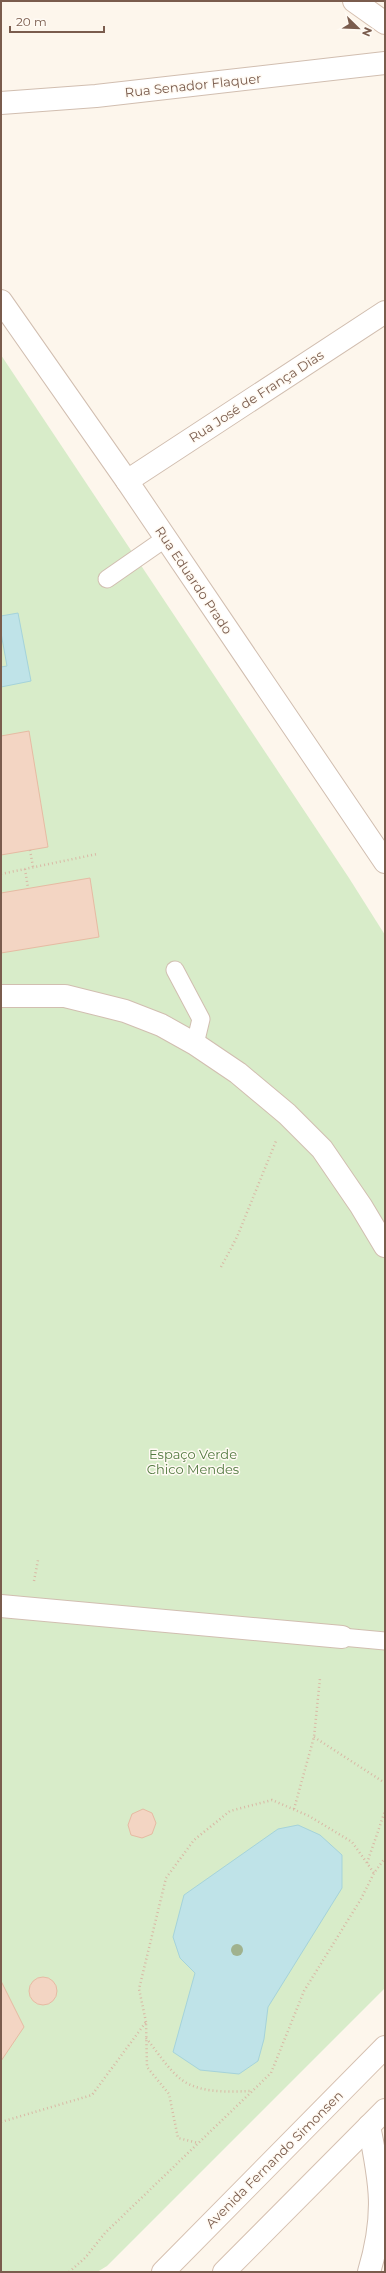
<svg xmlns="http://www.w3.org/2000/svg" width="386" height="2273" viewBox="0 0 386 2273" font-family="Montserrat,sans-serif">
<style>
.green{fill:#d8ecc9}
.water{fill:#bfe3e8;stroke:#a5d3da}
.building{fill:#f3d5c3;stroke:#e6bba3}
.lines{fill:none;stroke-linecap:round;stroke-linejoin:round}
.lane-casing{stroke:#d1beb0;stroke-width:19}
.street-casing{stroke:#d1beb0;stroke-width:24}
.secondary-casing{stroke:#d6c0b0;stroke-width:24}
.path{stroke:#d9b8a5;stroke-width:2.5;stroke-dasharray:1 3;stroke-linecap:butt}
.lane{stroke:#fff;stroke-width:17}
.street{stroke:#fff;stroke-width:22}
.secondary{stroke:#fff;stroke-width:22}
.tree{fill:#a0b28e}
.labels{text-anchor:middle;stroke-width:3;stroke-linejoin:round;paint-order:stroke}
.street-label{font-size:13px;fill:#7a5c4d;stroke:#fffaf3}
.park-label{font-size:13px;fill:#537a41;stroke:#fffaf3}
</style>
<rect width="100%" height="100%" fill="#fdf6ec"/>
<!-- green -->
<path class="green" d="M 1,355 L 349,878 L 385,935 L 385,1988 L 107,2266 L 97,2272 L 1,2272 Z"/>
<!-- water -->
<g class="water">
<path d="M 18,613 L 31,681 L 1,687 L 1,667 L 7,666 L 1,633 L 1,616 Z"/>
<path d="M 298,1825 L 320,1835 L 342,1855 L 342,1888 L 268,2007 L 264,2039 L 258,2061 L 239,2074 L 200,2070 L 173,2052 L 195,1973 L 180,1958 L 173,1937 L 184,1895 L 278,1829 Z"/>
</g>
<!-- building -->
<g class="building">
<path d="M 29,731 L 48,847 L 1,855 L 1,736 Z"/>
<path d="M 90,878 L 99,937 L 1,953 L 1,893 Z"/>
<path d="M 143,1809 L 152,1813 L 156,1823 L 152,1834 L 142,1838 L 131,1835 L 128,1825 L 132,1814 Z"/>
<circle cx="43" cy="1991" r="14"/>
<path d="M 1,1981 L 24,2027 L 1,2061 Z"/>
</g>
<g class="lines">
<defs>
<g id="lane">
<path d="M 107,579 L 166,538"/>
<path d="M 175,970 L 201,1019 L 195,1044"/>
<path d="M 342,1637 L 385,1641"/>
</g>
<g id="street">
<path d="M 1,103 L 96,96 L 385,63"/>
<path d="M 1,301 L 127,481 L 385,862"/>
<path d="M 127,481 L 385,312"/>
<path d="M 1,996 L 65,996 L 125,1011 L 161,1025 L 195,1044 L 238,1073 L 287,1114 L 322,1149 L 361,1206 L 385,1246"/>
<path d="M 1,1606 L 342,1637"/>
<path d="M 369,2126 C 381,2184 386,2215 369,2272"/>
</g>
<g id="secondary">
<path d="M 354,1 L 385,23"/>
<path d="M 163,2272 L 385,2047"/>
<path d="M 224,2272 L 385,2110"/>
</g>
</defs>
<!-- lane casing -->
<use href="#lane" class="lane-casing"/>
<!-- street casing -->
<use href="#street" class="street-casing"/>
<!-- secondary casing -->
<use href="#secondary" class="secondary-casing"/>
<!-- path -->
<g class="path">
<path d="M 30,850 L 33,867"/>
<path d="M 25,869 L 28,888"/>
<path d="M 1,874 L 97,854"/>
<path d="M 221,1267 L 237,1237 L 276,1141"/>
<path d="M 34,1581 L 38,1560"/>
<path d="M 314,1737 L 385,1783"/>
<path d="M 294,1809 L 314,1737 L 320,1678"/>
<path d="M 367,1863 L 385,1811"/>
<path d="M 146,2022 L 139,1989 L 166,1878 L 194,1840 L 230,1811 L 272,1800 L 309,1816 L 352,1842 L 374,1873"/>
<path d="M 146,2038 C 156,2050 164,2063 175,2074 C 194,2094 226,2092 251,2091"/>
<path d="M 1,2122 L 92,2095 L 146,2022 L 147,2067 L 169,2094 L 178,2138 L 198,2143"/>
<path d="M 69,2272 L 85,2258 L 105,2233 L 271,2073 L 304,1991 L 361,1899 L 374,1873 L 385,1858"/>
</g>
<!-- lane -->
<use href="#lane" class="lane"/>
<!-- street -->
<use href="#street" class="street"/>
<!-- secondary -->
<use href="#secondary" class="secondary"/>
</g>
<!-- trees -->
<circle class="tree" cx="237" cy="1950" r="6"/>
<g class="labels">
<!-- street labels -->
<g class="street-label">
<text transform="translate(193 85) rotate(-6)" y="5">Rua Senador Flaquer</text>
<text transform="translate(256 396) rotate(-33)" y="5">Rua José de França Dias</text>
<text transform="translate(194 580) rotate(56)" y="5">Rua Eduardo Prado</text>
<text transform="translate(274 2159) rotate(-45)" y="5">Avenida Fernando Simonsen</text>
</g>
<!-- park labels -->
<g class="park-label">
<text x="193" y="1459">Espaço Verde<tspan x="193" dy="15">Chico Mendes</tspan></text>
</g>
</g>
<!-- border -->
<rect width="386" height="2273" fill="none" stroke="#7a5c4d" stroke-width="4"/>
<!-- north arrow -->
<g transform="translate(358 28) rotate(113)" stroke="#fffaf3" stroke-width="3" paint-order="stroke">
<path d="M0-3L7 15L0 10L-7 15Z" fill="#7a5c4d"/>
<text y="-6" font-size="11" font-weight="bold" text-anchor="middle" fill="#7a5c4d">N</text>
</g>
<!-- scale -->
<path d="M10 26v6h94v-6" fill="none" stroke="#7a5c4d" stroke-width="2"/>
<text x="16" y="26" font-size="12" fill="#7a5c4d" stroke="#fffaf3" stroke-width="3" paint-order="stroke">20 m</text>
</svg>
